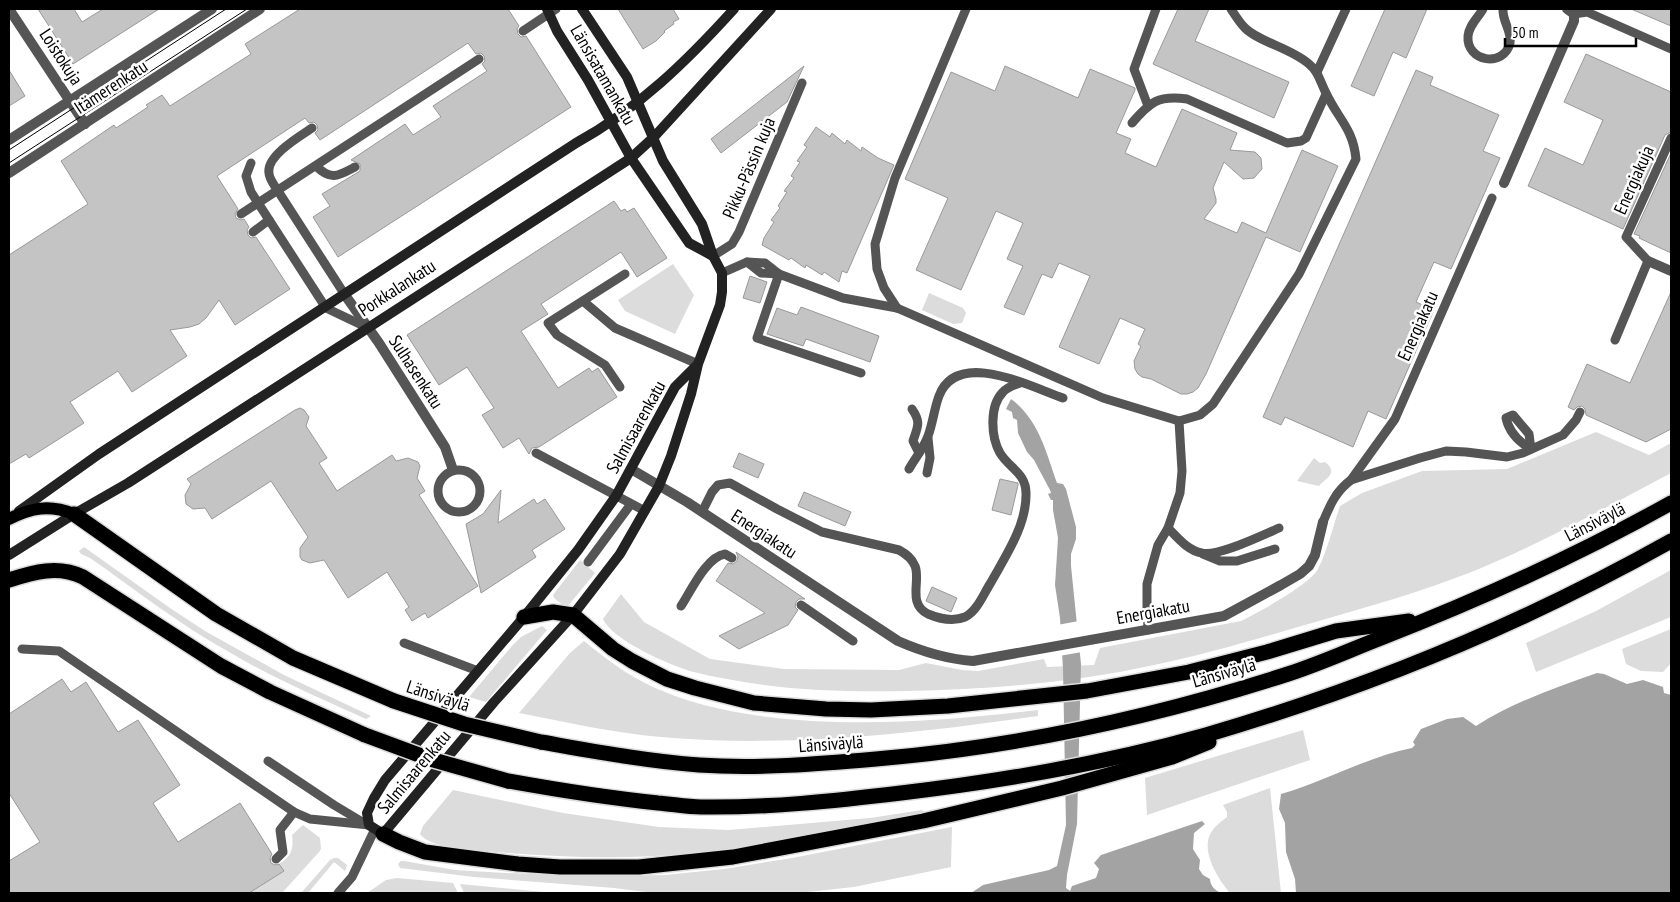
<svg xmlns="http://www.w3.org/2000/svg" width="1680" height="902" viewBox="0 0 1680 902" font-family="'PT Sans Narrow',sans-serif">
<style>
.green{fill:#dcdcdc}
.water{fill:#a3a3a3}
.pier{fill:#fff}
.building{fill:#c4c4c4;stroke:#999}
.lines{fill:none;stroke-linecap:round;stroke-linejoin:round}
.primary-casing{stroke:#dbdbdb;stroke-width:15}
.motorway-casing{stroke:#dbdbdb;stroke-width:18}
.service{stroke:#555;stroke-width:9}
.pedestrian{stroke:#555;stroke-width:10}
.minor{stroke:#555;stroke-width:10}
.tertiary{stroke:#555;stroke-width:10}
.secondary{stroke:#222;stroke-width:10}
.primary{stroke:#000;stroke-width:12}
.motorway{stroke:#000;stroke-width:15}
.tram{stroke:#000;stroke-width:1}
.motorway-bridge-casing{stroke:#dbdbdb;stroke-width:18;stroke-linecap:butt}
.motorway-bridge{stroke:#000;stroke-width:15}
.labels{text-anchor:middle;stroke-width:5;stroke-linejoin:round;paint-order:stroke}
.street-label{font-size:18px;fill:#000;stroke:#fff}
</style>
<rect width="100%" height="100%" fill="#fff"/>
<!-- green -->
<g class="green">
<path d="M 673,264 L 694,295 L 675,334 L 625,311 L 618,300 Z"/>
<path d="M 929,293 L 963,308 L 966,313 L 962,323 L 953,324 L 922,310 Z"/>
<path d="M 1596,432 L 1649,455 L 1671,443 L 1671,473 C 1607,507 1542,543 1474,571 C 1421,592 1367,607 1312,623 C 1260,638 1208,654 1154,665 C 1073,683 990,689 907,691 C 847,692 787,691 727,679 C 716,677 705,675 694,672 C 671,666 612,640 603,619 L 621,594 L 644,622 L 710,659 L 784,669 L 899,670 L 926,663 L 962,670 L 978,671 L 1044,659 L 1047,667 L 1094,665 L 1100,648 L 1241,621 C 1259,612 1309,585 1318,569 C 1328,549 1333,526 1340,506 L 1362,493 L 1422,471 L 1507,469 Z"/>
<path d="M 1314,458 L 1320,463 L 1325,462 C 1339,473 1326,478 1319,486 L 1297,481 Z"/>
<path d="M 84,547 L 170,608 L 205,631 L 284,675 L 371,716 L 366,719 C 319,698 273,678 229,652 C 180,625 136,590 90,558 L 81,554 L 79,551 Z"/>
<path d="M 580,560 L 595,573 L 567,607 L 565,607 L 554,598 L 553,595 Z"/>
<path d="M 1671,570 L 1671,617 L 1536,672 L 1526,643 L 1596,611 Z"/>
<path d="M 542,626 L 547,630 L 486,702 L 469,697 L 512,646 L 521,637 Z"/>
<path d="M 1671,629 L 1671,663 L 1663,672 L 1641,671 L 1626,664 L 1622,649 Z"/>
<path d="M 584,641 C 606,659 627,675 653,687 C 760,736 924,724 1038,710 L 1038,716 C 913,734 787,748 661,737 C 613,733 566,722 519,713 L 570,653 Z"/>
<path d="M 1303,730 L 1310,760 L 1147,815 L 1145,778 Z"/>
<path d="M 1270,788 L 1281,893 L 1230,893 C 1218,879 1199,849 1212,831 C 1215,826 1222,821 1227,817 L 1227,812 L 1223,805 Z"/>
<path d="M 453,790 L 563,813 L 659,827 L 729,830 L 870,818 L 922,810 L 924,812 L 923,814 C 834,831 744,851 654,856 C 597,859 540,856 484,851 C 467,849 430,848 420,834 L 423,826 Z"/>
<path d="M 303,825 L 320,838 L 321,849 L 319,852 L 282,893 L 249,893 L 283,871 L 279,864 C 291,857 294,849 292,835 Z"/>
<path d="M 952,827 L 951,867 L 854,887 L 798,893 L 654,893 L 614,888 L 474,877 L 400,868 L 398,864 L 401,861 L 404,861 L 455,870 L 505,873 L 600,876 L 665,875 L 724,869 L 792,858 Z"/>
<path d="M 334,858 L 338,858 L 347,865 L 345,871 L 334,862 L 308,893 L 301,893 L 330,860 Z"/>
<path d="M 397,878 L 453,883 L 458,893 L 367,893 L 386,880 Z"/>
<path d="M 460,884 L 554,893 L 464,893 Z"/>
</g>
<!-- water -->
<g class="water">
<path d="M 1011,399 C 1039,420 1046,452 1057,483 L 1063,484 L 1066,489 L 1076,527 L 1076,539 L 1071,554 L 1071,566 L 1081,664 L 1077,824 L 1067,875 L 1066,888 L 1070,891 L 1072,886 L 1096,878 L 1099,869 L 1094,863 L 1101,855 L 1202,821 L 1205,824 L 1194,833 L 1193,849 L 1200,860 L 1199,869 L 1203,875 L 1210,879 C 1210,886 1216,891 1221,893 L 971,893 L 983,885 L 1049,870 L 1057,866 L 1066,825 L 1063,669 L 1060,618 L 1055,585 L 1058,538 L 1053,510 L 1053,500 L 1051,500 L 1048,494 L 1051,493 L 1050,490 L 1034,460 L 1027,452 L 1018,433 L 1017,420 L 1013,418 L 1012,412 L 1006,409 Z"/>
<path d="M 1597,673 L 1604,674 L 1627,684 L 1643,680 L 1663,687 L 1664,693 L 1671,695 L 1671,893 L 1296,893 L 1295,879 L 1286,852 L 1285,823 L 1279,809 L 1281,794 C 1326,781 1367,757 1412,748 L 1415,745 L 1413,742 L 1421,729 L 1447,719 L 1463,717 L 1476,726 C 1513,702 1555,688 1597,673 Z"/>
</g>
<!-- pier -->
<path class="pier" d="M 1079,621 L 1082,652 L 1059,656 L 1057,625 Z"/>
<!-- building -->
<g class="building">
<path d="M 38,9 L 74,9 L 82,22 L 103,9 L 159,9 L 73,64 Z"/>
<path d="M 300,9 L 508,9 L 519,26 L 517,29 L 518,34 L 521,37 L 526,36 L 571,107 L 338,257 L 313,217 L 330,206 L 322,194 L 360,171 L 360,164 L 351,160 L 405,124 L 413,135 L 441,117 L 433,106 L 487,71 L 482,64 L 485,61 L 484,56 L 481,53 L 476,54 L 468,43 L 320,140 L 315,133 L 318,130 L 317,125 L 314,122 L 309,123 L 305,118 L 217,176 L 238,209 L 235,214 L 236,218 L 241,220 L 244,219 L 249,227 L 247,230 L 248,235 L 251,238 L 256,237 L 290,289 L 235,325 L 219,300 L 206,318 L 199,324 L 190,327 L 170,330 L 187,356 L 132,392 L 118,371 L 70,402 L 84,423 L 29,458 L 26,454 L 9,464 L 9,255 L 88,204 L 61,161 L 114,125 L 116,128 L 148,107 L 146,105 L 162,95 L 170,106 L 251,54 L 245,44 Z"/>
<path d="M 618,9 L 673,9 L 679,19 L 673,22 L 674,24 L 664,31 L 665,32 L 656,41 L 643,49 Z"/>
<path d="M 1178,9 L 1209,9 L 1195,41 L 1289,82 L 1274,118 L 1153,64 Z"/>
<path d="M 1385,9 L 1427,9 L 1406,58 L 1393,52 L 1374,96 L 1351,86 Z"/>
<path d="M 1631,9 L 1671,9 L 1671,26 Z"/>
<path d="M 1586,54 L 1671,92 L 1671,132 L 1665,135 L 1623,229 L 1528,186 L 1545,148 L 1583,165 L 1603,120 L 1564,102 Z"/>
<path d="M 804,66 L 787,102 L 721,153 L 711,139 Z"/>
<path d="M 1005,66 L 1078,98 L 1090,69 L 1135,88 L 1135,90 L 1116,133 L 1131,139 L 1125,153 L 1156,167 L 1182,109 L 1237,133 L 1230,150 L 1255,152 L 1261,158 L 1262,169 L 1254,178 L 1243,179 L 1224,162 L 1213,188 L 1216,199 L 1216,203 L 1204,219 L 1237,233 L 1242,222 L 1266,233 L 1302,150 L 1338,166 L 1300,252 L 1266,237 L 1206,374 L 1198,388 L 1193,392 L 1187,394 L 1181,394 L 1151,379 L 1142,377 L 1138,374 L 1135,369 L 1134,361 L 1141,346 L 1138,344 L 1145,329 L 1120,318 L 1099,364 L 1059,347 L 1090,276 L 1059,263 L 1052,278 L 1042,274 L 1024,315 L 1004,307 L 1023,266 L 1007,259 L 1023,223 L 996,211 L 961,290 L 916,270 L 948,198 L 905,179 L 951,72 L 995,91 Z"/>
<path d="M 9,70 L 25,96 L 9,106 Z"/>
<path d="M 1416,70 L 1433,77 L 1430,85 L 1499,115 L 1483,151 L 1500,158 L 1451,269 L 1434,262 L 1424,284 L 1416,302 L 1434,310 L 1386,419 L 1368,411 L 1353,447 L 1285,417 L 1281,425 L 1263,417 Z"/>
<path d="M 816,127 L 830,137 L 832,133 L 845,144 L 847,140 L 861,151 L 862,147 L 878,158 L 894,165 L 847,273 L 842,271 L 839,282 L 824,272 L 822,275 L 806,265 L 805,268 L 791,258 L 789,260 L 762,245 L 764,238 L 774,222 L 771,220 L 780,208 L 778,206 L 787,192 L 784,191 L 794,178 L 791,176 L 800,162 L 797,161 L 807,147 L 804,145 Z"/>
<path d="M 1671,153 L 1671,253 L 1639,238 L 1640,236 L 1634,234 Z"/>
<path d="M 614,201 L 621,211 L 625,209 L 627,212 L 634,208 L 667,258 L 637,277 L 621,252 L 541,304 L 548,314 L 521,331 L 558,388 L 589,368 L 592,372 L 598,368 L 617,397 L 539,447 L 532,448 L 529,454 L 519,438 L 503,448 L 482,415 L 494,408 L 467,367 L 439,385 L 407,335 Z"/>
<path d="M 750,276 L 767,282 L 760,303 L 743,298 Z"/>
<path d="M 1671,292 L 1671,429 L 1646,442 L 1586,415 L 1585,409 L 1582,406 L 1577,407 L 1574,410 L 1568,407 L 1587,364 L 1630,383 Z"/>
<path d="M 801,307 L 879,336 L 870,362 L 806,339 L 803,346 L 767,334 L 777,308 L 797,315 Z"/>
<path d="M 300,408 L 304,410 L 309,417 L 306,426 L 327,458 L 319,463 L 337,491 L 392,455 L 396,461 L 408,458 L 418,462 L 420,466 L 417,478 L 425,491 L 419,495 L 478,586 L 428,618 L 425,613 L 412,621 L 405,610 L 409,607 L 387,572 L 348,598 L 324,560 L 310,563 L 302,560 L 300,557 L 300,548 L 308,537 L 271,481 L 212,519 L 205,508 L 193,509 L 186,504 L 185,495 L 191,484 L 187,479 L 295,410 Z"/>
<path d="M 739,453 L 764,464 L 758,478 L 733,467 Z"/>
<path d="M 1000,479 L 1018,483 L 1018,485 L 1011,515 L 992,510 Z"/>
<path d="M 501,490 L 498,523 L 534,499 L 537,504 L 545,499 L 565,529 L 532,550 L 536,557 L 481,593 L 466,524 L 483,514 Z"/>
<path d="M 804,492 L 851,512 L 845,526 L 798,506 Z"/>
<path d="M 736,552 L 805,599 L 799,599 L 796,602 L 795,607 L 798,610 L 788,625 L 739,649 L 719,636 L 765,613 L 716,581 L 728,563 L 733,564 L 737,561 L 738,557 Z"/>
<path d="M 932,587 L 957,598 L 951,612 L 926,601 Z"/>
<path d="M 62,679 L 71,692 L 86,682 L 118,732 L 138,720 L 180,785 L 153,803 L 178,842 L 240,803 L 272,854 L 270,858 L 271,863 L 275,865 L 279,864 L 284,871 L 249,893 L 9,893 L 9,861 L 40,842 L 9,793 L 9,714 Z"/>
</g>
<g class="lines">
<defs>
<path id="primary" d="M 9,519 C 31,508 49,504 74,514"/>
<g id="motorway">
<path d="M 74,514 L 216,614 L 293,658 L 394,701"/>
<path d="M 9,580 C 34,572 58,565 83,577 L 221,666 L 270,692 L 365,735"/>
<path d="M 524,617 L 553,612 L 573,615 L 613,649 L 632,661 L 667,679 L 695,688 L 754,703 L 826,709 L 871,710 L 948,706 L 1087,691 L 1189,672 L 1267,652 L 1336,631 L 1409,621"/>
<path d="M 541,742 C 593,751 646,761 699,765 C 758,769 818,764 876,759 C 1016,747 1155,717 1288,674 C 1319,664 1350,650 1381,638 C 1481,599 1578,555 1671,503"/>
<path d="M 508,781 C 558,790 608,798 658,803 C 672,804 687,807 701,807 C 768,808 835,801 901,793 C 1003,781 1107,763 1206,735 C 1367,688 1525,623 1671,541"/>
<path d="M 383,834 L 399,842 L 425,852 L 518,864 L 560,867 L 639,867 L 733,857 L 923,821 L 1062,788 L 1172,757 L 1209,742"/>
</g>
</defs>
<!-- primary casing -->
<use href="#primary" class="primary-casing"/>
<!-- motorway casing -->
<use href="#motorway" class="motorway-casing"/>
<!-- service -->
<g class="service">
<path d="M 1483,9 C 1478,18 1469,25 1468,36 C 1466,62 1504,68 1510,43 C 1512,31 1502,21 1503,9"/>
<path d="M 1574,14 L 1587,12 L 1671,49"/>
<path d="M 523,31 L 556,9"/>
<path d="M 1317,72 L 1346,9"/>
<path d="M 1148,106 L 1134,69 L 1156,9"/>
<path d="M 1132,123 C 1150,102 1158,95 1187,99 L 1287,143 L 1301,141 L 1306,138 L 1326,94"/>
<path d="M 312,128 C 300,136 266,156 269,173 C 269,179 275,186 278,191 L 345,295"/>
<path d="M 251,163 L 246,176 L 251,192 L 326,308 L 368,328"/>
<path d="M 316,166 C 331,181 338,176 355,167"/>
<path d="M 241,214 L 479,59"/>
<path d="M 253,232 L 269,220"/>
<path d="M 713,256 L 732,244 L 739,232 L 802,83"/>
<path d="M 747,262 L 765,263 L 779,274 L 757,338 L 861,373"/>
<path d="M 722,273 L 747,262 L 761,273 L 779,274 L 843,298 L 897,308 L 1103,398 L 1179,421 L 1200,415 L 1213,404 L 1299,274 L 1356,159 C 1353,128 1338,119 1326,93 C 1320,82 1319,72 1309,64 C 1291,48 1259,42 1245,28 C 1239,22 1235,15 1231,9"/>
<path d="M 583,301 L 615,328 L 698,364"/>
<path d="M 897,308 L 884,288 L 877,269 L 875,244 L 895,178 L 966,9"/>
<path d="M 1615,340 L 1648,261 L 1626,237 L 1671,138"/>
<path d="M 620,387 L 605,365 L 557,335 L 548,323 L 625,274"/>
<path d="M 912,409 C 921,422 918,426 913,441 L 919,453"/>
<path d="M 1513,415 L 1529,434 L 1531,449 C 1519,442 1509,432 1506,418 Z"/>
<path d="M 536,453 L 645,511"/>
<path d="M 909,469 C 915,458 924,448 928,436 C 933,423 934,409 939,396 C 957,348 1031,387 1063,398"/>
<circle cx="459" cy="491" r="21"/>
<path d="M 927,473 L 930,458 L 928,438"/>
<path d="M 1351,480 L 1420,458 L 1446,451 L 1466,452 L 1507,457 L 1523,453 L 1563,435 L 1576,420 L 1580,412"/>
<path d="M 702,512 L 712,492 L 718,485 L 730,483 L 777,509 L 822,532 L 899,550 C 906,554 912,558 915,566 C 921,580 907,604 928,614 C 940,619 953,622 965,617 C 977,611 983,595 990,584 C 1005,557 1027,525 1026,493 C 1026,473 1009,468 1000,453 C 991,437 989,406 1003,392 C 1007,387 1014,385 1020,383"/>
<path d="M 1323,522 C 1330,505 1336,491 1351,480 L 1395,419 L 1492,198"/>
<path d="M 1168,528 C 1177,537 1188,551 1202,553 C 1218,557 1263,535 1279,528"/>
<path d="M 1203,554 L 1220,561 L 1237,561 L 1275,549"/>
<path d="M 588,562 L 631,504"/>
<path d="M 801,605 L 853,641"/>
<path d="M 681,606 C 691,591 706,557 725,554 L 732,558"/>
<path d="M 1148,630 L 1147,606 L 1147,584 L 1158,545 L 1168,528 L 1180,493 L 1182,471 L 1179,421"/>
<path d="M 404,643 L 478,671"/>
<path d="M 22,649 L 59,651 L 294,812 L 310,819 L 369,825"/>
<path d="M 268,761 L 334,805 L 364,823"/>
<path d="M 276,859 L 283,852 L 280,830 L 294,812"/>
<path d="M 338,893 L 352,877 L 375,829"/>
</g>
<!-- pedestrian -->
<path class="pedestrian" d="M 1648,261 L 1671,271"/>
<!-- minor -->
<g class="minor">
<path d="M 9,9 L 85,124"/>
<path d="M 1504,183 L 1574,21 L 1574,14 L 1567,9"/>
<path d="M 345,295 L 379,343 L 445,447 L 453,470"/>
<path d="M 631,469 L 687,502 L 898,641 C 923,652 946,659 973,661 L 1224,616 L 1281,585 L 1300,574 L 1309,566 L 1315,555 L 1323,522"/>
</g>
<!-- tertiary -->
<g class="tertiary">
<path d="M 9,140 L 212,9"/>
<path d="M 9,173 L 260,9"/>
</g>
<!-- secondary -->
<g class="secondary">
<path d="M 547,9 L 557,31 L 588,80 L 631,158 L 689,243 L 713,256"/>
<path d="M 582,9 L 627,77 L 663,161 L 702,224 L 713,256 L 722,273 L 722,292 L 720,305 L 698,364 L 691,394 L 671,456 L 659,486 L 620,554 L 573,615 L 494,702 L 383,834 L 369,825 L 367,813 L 374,798 L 385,780 L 524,617 L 578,550 L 616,496 L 675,387 L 698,364"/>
<path d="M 19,511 L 99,454 L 576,143 C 638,109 687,61 734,9"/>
<path d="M 9,555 L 74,514 L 128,483 L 631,158 L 654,137 L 771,9"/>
</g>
<!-- primary -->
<use href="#primary" class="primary"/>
<!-- motorway -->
<use href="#motorway" class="motorway"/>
<!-- tram -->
<g class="tram">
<path d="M 9,150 L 226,9"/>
<path d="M 9,163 L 247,9"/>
</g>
<defs>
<g id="motorway-bridge">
<path d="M 394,701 L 464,724 L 541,742"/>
<path d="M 365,735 L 430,759 L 508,781"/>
</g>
</defs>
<!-- motorway-bridge casing -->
<use href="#motorway-bridge" class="motorway-bridge-casing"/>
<!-- motorway-bridge -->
<use href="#motorway-bridge" class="motorway-bridge"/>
</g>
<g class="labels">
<!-- street labels -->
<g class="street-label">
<text transform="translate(61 57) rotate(57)" y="6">Loistokuja</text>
<text transform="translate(603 75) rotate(60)" y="6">Länsisatamankatu</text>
<text transform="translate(111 87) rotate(-33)" y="6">Itämerenkatu</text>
<text transform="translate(749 168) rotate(-67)" y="6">Pikku-Pässin kuja</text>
<text transform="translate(1634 180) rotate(-66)" y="6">Energiakuja</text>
<text transform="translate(397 288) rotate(-33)" y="6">Porkkalankatu</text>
<text transform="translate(1418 326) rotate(-66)" y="6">Energiakatu</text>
<text transform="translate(416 372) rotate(57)" y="6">Sulhasenkatu</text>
<text transform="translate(636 427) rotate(-61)" y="6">Salmisaarenkatu</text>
<text transform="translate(1595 522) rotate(-27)" y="6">Länsiväylä</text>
<text transform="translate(764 534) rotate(33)" y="6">Energiakatu</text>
<text transform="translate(1153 612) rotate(-10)" y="6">Energiakatu</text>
<text transform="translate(1224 673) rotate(-16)" y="6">Länsiväylä</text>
<text transform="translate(438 696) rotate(18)" y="6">Länsiväylä</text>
<text transform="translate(831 744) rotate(-4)" y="6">Länsiväylä</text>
<text transform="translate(414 772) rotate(-50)" y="6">Salmisaarenkatu</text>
</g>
</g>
<!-- border -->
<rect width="1680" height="902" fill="none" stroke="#000000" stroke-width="20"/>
<!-- scale -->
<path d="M1505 38v8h131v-8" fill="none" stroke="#000000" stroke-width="2.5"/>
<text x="1512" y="38" font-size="15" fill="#000000" stroke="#ffffff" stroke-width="4" paint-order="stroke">50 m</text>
</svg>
